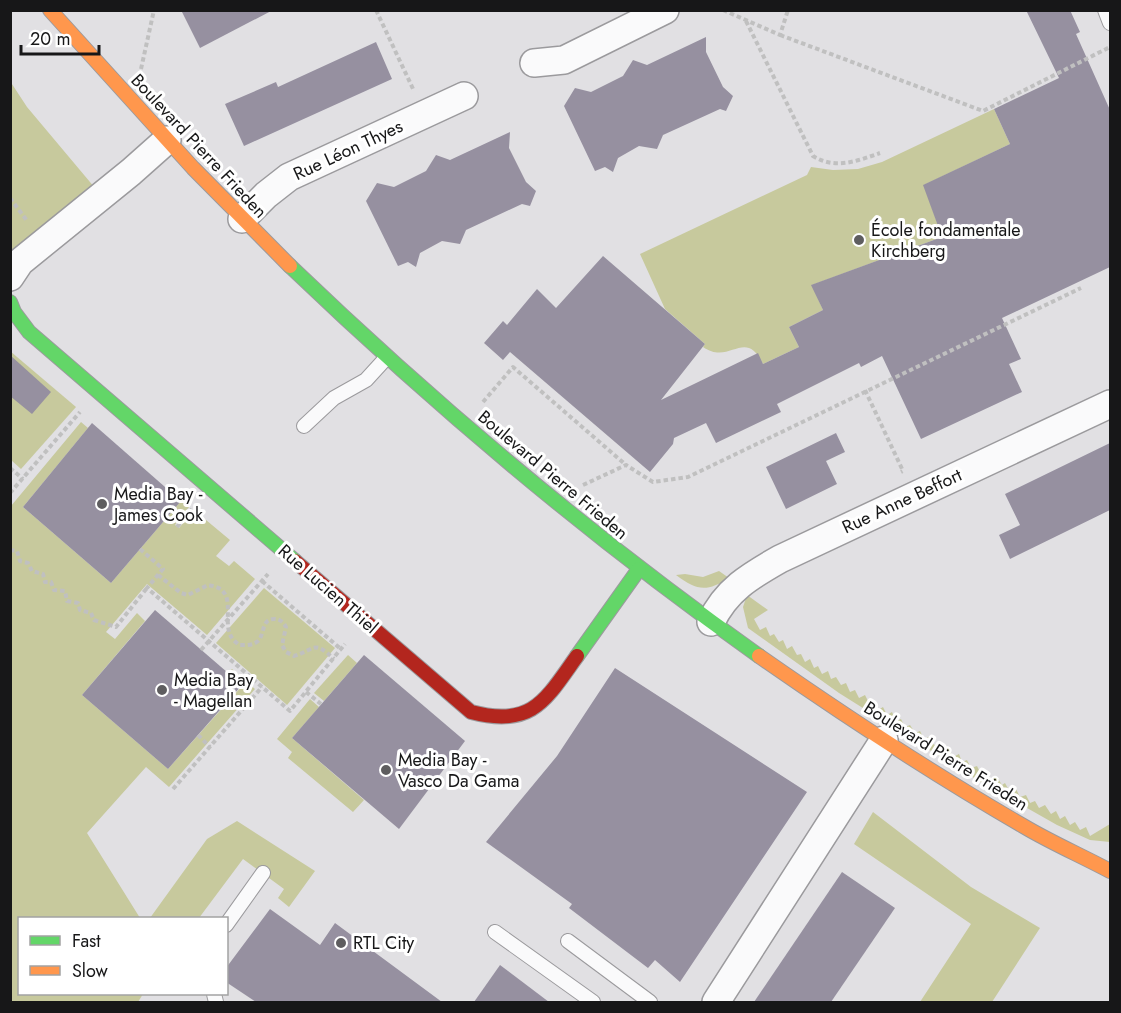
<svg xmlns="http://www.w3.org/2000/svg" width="1121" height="1013" viewBox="0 0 1121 1013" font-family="Jost,sans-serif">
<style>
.green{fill:#c7c99d}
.building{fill:#9690a0}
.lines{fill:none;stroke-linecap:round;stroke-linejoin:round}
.lane-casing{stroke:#9b9a9d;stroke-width:16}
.street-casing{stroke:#9b9a9d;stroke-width:30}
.fast-casing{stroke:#9b9a9d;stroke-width:16}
.slow-casing{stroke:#9b9a9d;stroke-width:16}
.jam-casing{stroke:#9b9a9d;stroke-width:16}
.path{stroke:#c0c0c0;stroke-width:4;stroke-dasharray:4.5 3;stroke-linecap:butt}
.lane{stroke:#fafafb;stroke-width:14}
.street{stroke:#fafafb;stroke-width:27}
.fast{stroke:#63d668;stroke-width:14}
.slow{stroke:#ff974d;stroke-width:14}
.jam{stroke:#b3261e;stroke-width:14}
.poi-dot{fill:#5e5d5f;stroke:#fff;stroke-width:2}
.labels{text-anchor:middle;stroke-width:6;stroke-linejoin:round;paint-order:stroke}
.street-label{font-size:18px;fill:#171718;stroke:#fff}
.poi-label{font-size:18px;fill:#171718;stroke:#fff;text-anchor:start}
</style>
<rect width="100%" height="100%" fill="#e1e0e3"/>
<!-- green -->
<g class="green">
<path d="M 10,81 L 27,107 L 95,188 L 10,258 Z"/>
<path d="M 994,109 L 1010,144 L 924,185 L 942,237 L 812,285 L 823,310 L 789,327 L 799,347 L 763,364 C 745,327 730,366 703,347 L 705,344 L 665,309 L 640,254 L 807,175 L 811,167 L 833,170 L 858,169 L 882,162 Z"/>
<path d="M 10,351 L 76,407 L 21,469 L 11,460 Z"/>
<path d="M 81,422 L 88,428 L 23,507 L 111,583 L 181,501 L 189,507 L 175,525 L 179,528 L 194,510 L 230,540 L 216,556 L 229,566 L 234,561 L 255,579 L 207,635 L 147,584 L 106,632 L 115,639 L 137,613 L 145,621 L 82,695 L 168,769 L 242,686 L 228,673 L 232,669 L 255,689 L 169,787 L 146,767 L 87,833 L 140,918 L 20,918 L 20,994 L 143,994 L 138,1002 L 11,1002 L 11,506 Z"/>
<path d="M 719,571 L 729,578 C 707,592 697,591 676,575 L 685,574 L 703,577 Z"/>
<path d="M 264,588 L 335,648 L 287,705 L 216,643 Z"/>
<path d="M 747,595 L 768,610 L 754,619 L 760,630 L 766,627 L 770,636 L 774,634 L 779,642 L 783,640 L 787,649 L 792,646 L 797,655 L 801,654 L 805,662 L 810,659 L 814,668 L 818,666 L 822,674 L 828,671 L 831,679 L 836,677 L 841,685 L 846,683 L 850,692 L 855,690 L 859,698 L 865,695 L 869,703 L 873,701 L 878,710 L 883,707 L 887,715 L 892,712 L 896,721 L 901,719 L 905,727 L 910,725 L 915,733 L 920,731 L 924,739 L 929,737 L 934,745 L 939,743 L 943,750 L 948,748 L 953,757 L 959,754 L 962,762 L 967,760 L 971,768 L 977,766 L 981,774 L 986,771 L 991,780 L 997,777 L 1002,785 L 1005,783 L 1010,792 L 1016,789 L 1020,797 L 1026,795 L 1030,803 L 1035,801 L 1039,808 L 1045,805 L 1051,814 L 1056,811 L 1060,819 L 1065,816 L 1070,825 L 1075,822 L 1080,830 L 1086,827 L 1090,836 L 1110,824 L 1110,842 L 1090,840 L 1057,825 L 979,781 L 839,693 L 748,628 L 743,607 Z"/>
<path d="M 348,655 L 357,663 L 324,701 L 314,693 Z"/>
<path d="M 310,699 L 319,707 L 292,738 L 364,800 L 353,812 L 288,758 L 292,752 L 277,739 Z"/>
<path d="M 873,812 L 971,887 L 1040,928 L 992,1002 L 920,1002 L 971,924 L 854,844 Z"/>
<path d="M 237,821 L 315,871 L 289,907 L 278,898 L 284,889 L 243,859 L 199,918 L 150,918 L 207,839 Z"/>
</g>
<!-- building -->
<g class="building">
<path d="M 181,10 L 273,10 L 200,48 Z"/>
<path d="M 1026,10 L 1070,10 L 1080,32 L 1076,34 L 1110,110 L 1110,267 L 1002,318 L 1021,359 L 1009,364 L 1022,392 L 921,439 L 882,356 L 861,367 L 859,363 L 777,404 L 781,412 L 716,443 L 706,423 L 674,438 L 673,444 L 650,472 L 510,352 L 503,360 L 484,343 L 503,321 L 507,325 L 537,289 L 556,308 L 603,256 L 705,344 L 661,400 L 758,353 L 763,364 L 799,347 L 789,327 L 823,310 L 811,285 L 942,237 L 923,185 L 1010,144 L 994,109 L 1059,78 Z"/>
<path d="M 706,37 L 706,52 L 723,87 L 733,96 L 726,111 L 720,109 L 663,135 L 657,149 L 639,146 L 618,158 L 613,172 L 605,167 L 595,171 L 564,106 L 575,88 L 591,92 L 623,76 L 633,60 L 647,65 Z"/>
<path d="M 376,42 L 392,79 L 244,146 L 225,104 L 276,82 L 278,87 Z"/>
<path d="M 510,132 L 509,148 L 526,182 L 536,191 L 530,206 L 522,204 L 466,230 L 460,244 L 442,241 L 420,253 L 416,267 L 408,262 L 398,266 L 366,201 L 377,183 L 394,187 L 426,171 L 436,155 L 450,160 Z"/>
<path d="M 10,355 L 51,392 L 32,414 L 10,396 Z"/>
<path d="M 92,423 L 181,501 L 111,583 L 23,507 Z"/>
<path d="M 836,433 L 845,452 L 826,461 L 837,484 L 786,509 L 766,467 Z"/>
<path d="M 1110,443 L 1110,510 L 1010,559 L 999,535 L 1020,525 L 1005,494 Z"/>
<path d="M 155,610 L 242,685 L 168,769 L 82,695 Z"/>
<path d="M 364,655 L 465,741 L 399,829 L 292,738 Z"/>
<path d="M 615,668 L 807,792 L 680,982 L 655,960 L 648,968 L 569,908 L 572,904 L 486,842 L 557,756 Z"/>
<path d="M 842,872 L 895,908 L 831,1002 L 754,1002 Z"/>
<path d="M 270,909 L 320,945 L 335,923 L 442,1002 L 256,1002 L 226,982 L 226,968 Z"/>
<path d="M 500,965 L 549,1002 L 474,1002 Z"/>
</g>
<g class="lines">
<defs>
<g id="lane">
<path d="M 1105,10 L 1110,23"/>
<path d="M 304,426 L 334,398 L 366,380 L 387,357"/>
<path d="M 226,925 L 263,873"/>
<path d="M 495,932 L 593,1002"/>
<path d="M 568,941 L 650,1002"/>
<path d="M 214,994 L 216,1002"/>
</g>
<g id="street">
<path d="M 534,63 L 564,60 L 665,10"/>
<path d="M 242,219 L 266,195 L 289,177 L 464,96"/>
<path d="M 10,277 L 20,262 L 131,172 L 167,140"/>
<path d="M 711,622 C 726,590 750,576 780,559 L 1110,404"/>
<path d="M 716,1002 L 884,740"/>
</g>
<g id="fast">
<path d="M 290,266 C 437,407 593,538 759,656"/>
<path d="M 10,302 L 14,312 L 29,332 L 295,561"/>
<path d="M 577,656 L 639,569"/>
</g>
<g id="slow">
<path d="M 50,10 L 193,168 L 290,266"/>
<path d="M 759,656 C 845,716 933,774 1025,827 C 1052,843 1082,856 1110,871"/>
</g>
<path id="jam" d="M 295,561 L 471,712 C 532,728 545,701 577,656"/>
</defs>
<!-- lane casing -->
<use href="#lane" class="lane-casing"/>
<!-- street casing -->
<use href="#street" class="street-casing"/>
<!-- fast casing -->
<use href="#fast" class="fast-casing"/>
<!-- slow casing -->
<use href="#slow" class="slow-casing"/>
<!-- jam casing -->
<use href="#jam" class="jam-casing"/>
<!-- path -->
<g class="path">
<path d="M 376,10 L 414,91"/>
<path d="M 723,10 L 780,35 L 788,10"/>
<path d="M 746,21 L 813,156 C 835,170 857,161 880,153"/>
<path d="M 780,35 L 983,111 L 1110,47"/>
<path d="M 141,69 L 154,10"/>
<path d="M 10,198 L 28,222"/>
<path d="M 865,390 L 903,471 L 901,472"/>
<path d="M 483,402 L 513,367 L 626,465"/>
<path d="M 10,468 L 23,479"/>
<path d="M 583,485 L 626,465 L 653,482 L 688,477 L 1081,288"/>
<path d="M 10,493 L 80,412"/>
<path d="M 177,527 L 192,509"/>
<path d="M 140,549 L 163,569 L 147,588 L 290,711 L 345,644"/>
<path d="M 10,550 L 17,551 L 20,561 L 28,563 L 32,571 L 43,574 L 45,582 L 51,582 L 54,590 L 65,591 L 67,601 L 78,603 L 80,610 L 91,613 L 94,620 L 116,627 L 147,588"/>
<path d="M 158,575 L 181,593 L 188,595 L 208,585 C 241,589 220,621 232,638 C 232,639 238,644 239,645 C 246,645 252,646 258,641 C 265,634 261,619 274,619 C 280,619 283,622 286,627 L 282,645 L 286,652 L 294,656 C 315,650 313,639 334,659"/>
<path d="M 262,581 L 342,650"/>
<path d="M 201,650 L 268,574"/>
<path d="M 306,692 L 321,704"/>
<path d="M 198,735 L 210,747"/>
<path d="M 173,789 L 262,687"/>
</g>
<!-- lane -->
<use href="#lane" class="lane"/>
<!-- street -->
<use href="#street" class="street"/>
<!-- fast -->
<use href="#fast" class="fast"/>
<!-- slow -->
<use href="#slow" class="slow"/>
<!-- jam -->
<use href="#jam" class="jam"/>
</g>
<!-- markers -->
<g class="poi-dot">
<circle cx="859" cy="240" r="6"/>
<circle cx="102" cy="504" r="6"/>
<circle cx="162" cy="690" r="6"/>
<circle cx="386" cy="770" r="6"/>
<circle cx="341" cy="943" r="6"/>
</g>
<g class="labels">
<!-- street labels -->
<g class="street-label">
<text transform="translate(199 146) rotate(47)" y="6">Boulevard Pierre Frieden</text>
<text transform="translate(348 150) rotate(-25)" y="6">Rue Léon Thyes</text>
<text transform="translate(553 475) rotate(40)" y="6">Boulevard Pierre Frieden</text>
<text transform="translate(902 501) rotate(-25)" y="6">Rue Anne Beffort</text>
<text transform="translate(328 589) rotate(41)" y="6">Rue Lucien Thiel</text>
<text transform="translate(946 756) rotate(32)" y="6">Boulevard Pierre Frieden</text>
</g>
<!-- poi labels -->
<g class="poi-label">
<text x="871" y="236">École fondamentale<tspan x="871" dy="21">Kirchberg</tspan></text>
<text x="114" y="500">Media Bay -<tspan x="114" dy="21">James Cook</tspan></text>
<text x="174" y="686">Media Bay<tspan x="174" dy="21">- Magellan</tspan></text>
<text x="398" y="766">Media Bay -<tspan x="398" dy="21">Vasco Da Gama</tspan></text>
<text x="353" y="949">RTL City</text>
</g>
</g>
<!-- border -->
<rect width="1121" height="1013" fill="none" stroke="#171718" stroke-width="24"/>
<!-- legend -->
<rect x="18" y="917" width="210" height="78" fill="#ffffff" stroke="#a2a2a3" stroke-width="1.5"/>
<rect x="30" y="936" width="30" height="9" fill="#63d668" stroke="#a2a2a3" stroke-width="1.5"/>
<text x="72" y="947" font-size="18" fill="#171718">Fast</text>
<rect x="30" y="966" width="30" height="9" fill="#ff974d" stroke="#a2a2a3" stroke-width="1.5"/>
<text x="72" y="977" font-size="18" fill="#171718">Slow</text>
<!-- scale -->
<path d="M21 45v9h78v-9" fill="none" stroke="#171718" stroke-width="3"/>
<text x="30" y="45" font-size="18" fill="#171718" stroke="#ffffff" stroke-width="4.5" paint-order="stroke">20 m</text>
</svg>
